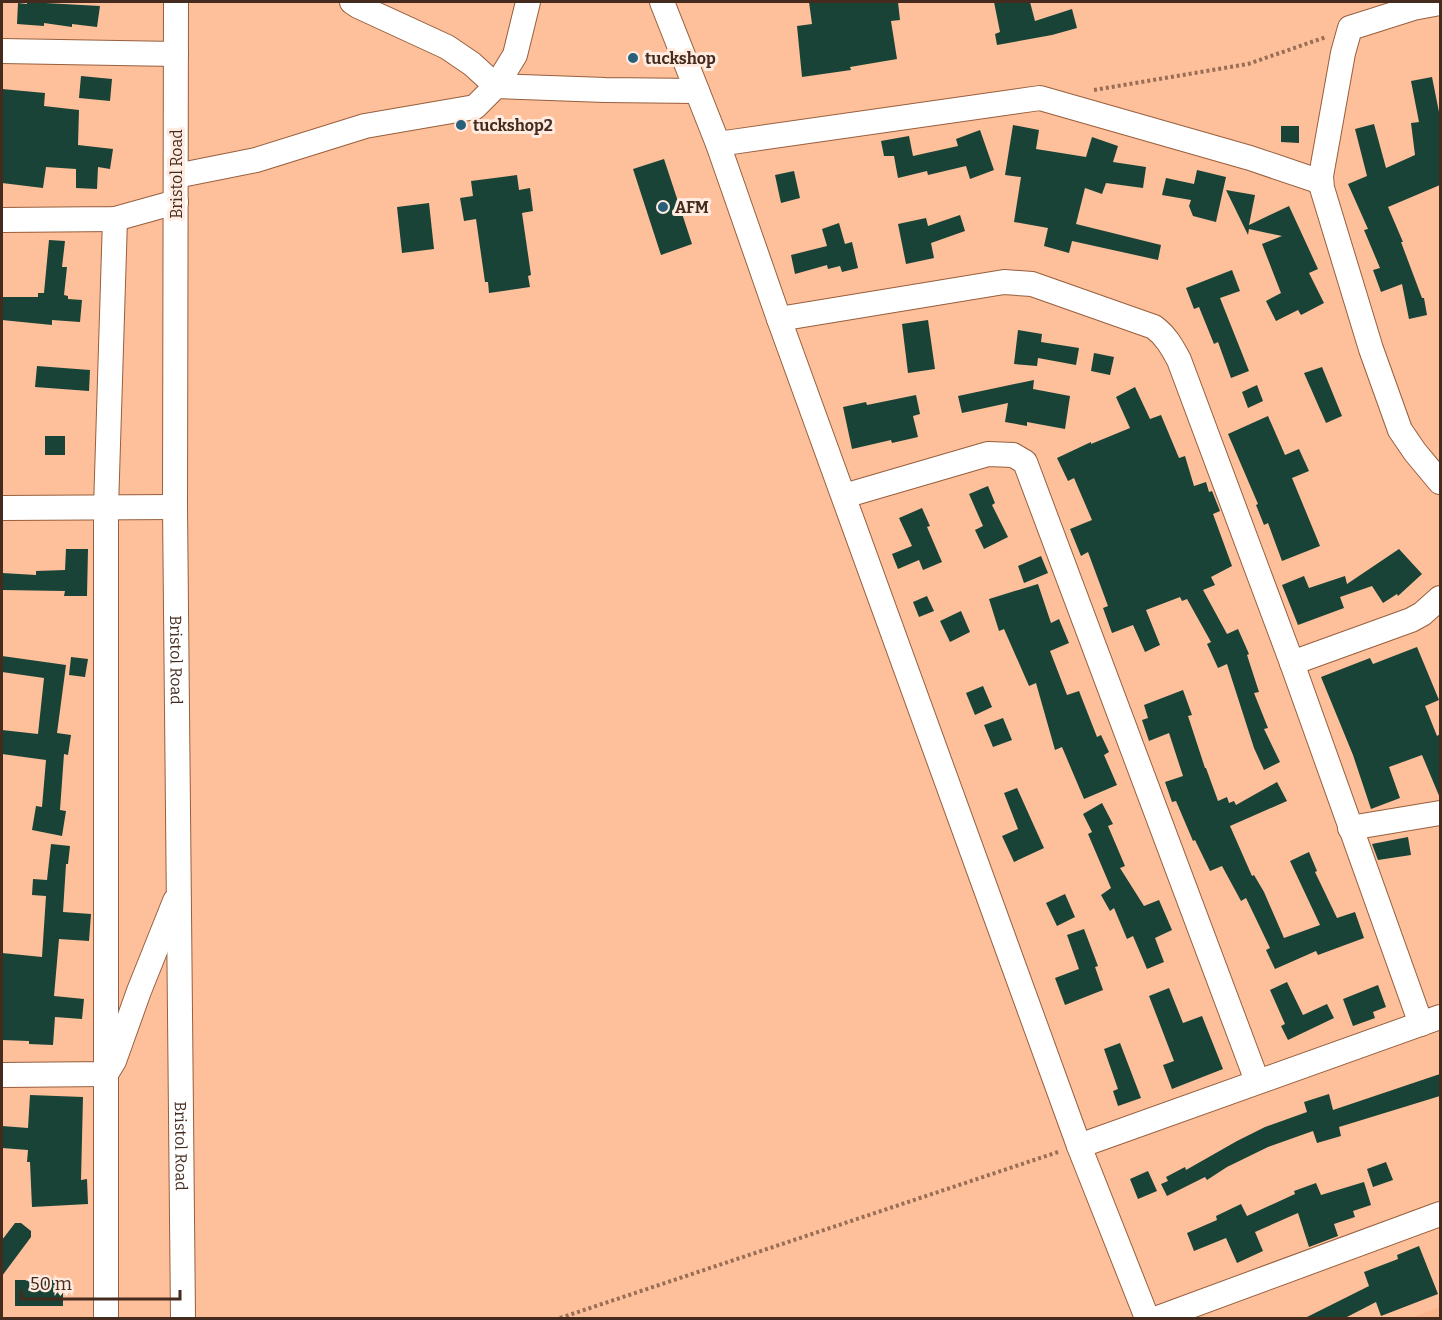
<svg xmlns="http://www.w3.org/2000/svg" width="1442" height="1320" viewBox="0 0 1442 1320" font-family="Bitter,serif">
<style>
.built{fill:#fbb68d}
.building{fill:#184336}
.lines{fill:none;stroke-linecap:round;stroke-linejoin:round}
.minor-casing{stroke:#975f3d;stroke-width:26}
.path{stroke:#986e56;stroke-width:4;stroke-dasharray:3 3;stroke-linecap:butt}
.minor{stroke:#fff;stroke-width:24}
.poi-dot{fill:#28607b;stroke:#ffebe0;stroke-width:2}
.labels{text-anchor:middle;stroke-width:6;stroke-linejoin:round;paint-order:stroke}
.poi-label{font-size:16px;font-weight:bold;fill:#442b1d;stroke:#ffebe0;text-anchor:start}
.street-label{font-size:16px;fill:#442b1d;stroke:#ffebe0}
</style>
<rect width="100%" height="100%" fill="#febf9b"/>
<!-- built -->
<path class="built" d="M 1440,1307 L 1440,1318 L 1411,1318 Z"/>
<!-- building -->
<g class="building">
<path d="M 27,2 L 100,6 L 97,27 L 72,24 L 72,27 L 44,23 L 44,26 L 17,24 L 18,3 L 27,4 Z"/>
<path d="M 809,2 L 898,2 L 900,20 L 891,21 L 897,59 L 850,67 L 851,70 L 802,77 L 797,26 L 812,24 Z"/>
<path d="M 994,2 L 1030,2 L 1035,21 L 1072,9 L 1077,28 L 1052,35 L 997,45 L 995,34 L 1000,32 Z"/>
<path d="M 81,76 L 112,79 L 110,101 L 79,98 Z"/>
<path d="M 1432,77 L 1440,117 L 1440,185 L 1388,207 L 1403,242 L 1401,242 L 1422,298 L 1424,298 L 1427,315 L 1409,319 L 1402,284 L 1381,292 L 1373,270 L 1380,268 L 1364,230 L 1368,229 L 1348,184 L 1367,176 L 1355,129 L 1374,124 L 1386,168 L 1415,155 L 1411,123 L 1419,122 L 1411,81 Z"/>
<path d="M 2,89 L 45,93 L 44,106 L 79,110 L 78,145 L 113,149 L 110,169 L 98,167 L 97,189 L 76,188 L 76,169 L 46,167 L 43,188 L 2,183 Z"/>
<path d="M 1013,125 L 1039,130 L 1036,149 L 1086,157 L 1092,137 L 1118,146 L 1113,162 L 1146,167 L 1143,188 L 1106,183 L 1102,194 L 1085,188 L 1076,224 L 1161,245 L 1158,260 L 1072,241 L 1069,253 L 1044,246 L 1048,228 L 1014,222 L 1021,177 L 1005,175 Z"/>
<path d="M 1281,126 L 1299,126 L 1299,143 L 1281,142 Z"/>
<path d="M 980,130 L 994,170 L 970,179 L 966,166 L 928,175 L 927,171 L 898,178 L 894,156 L 884,156 L 881,141 L 909,136 L 913,156 L 958,146 L 956,139 Z"/>
<path d="M 664,159 L 692,244 L 661,255 L 633,169 Z"/>
<path d="M 1197,170 L 1226,177 L 1216,222 L 1193,216 L 1189,206 L 1191,200 L 1162,195 L 1166,178 L 1194,184 Z"/>
<path d="M 794,171 L 800,198 L 781,203 L 775,175 Z"/>
<path d="M 517,175 L 519,190 L 530,188 L 533,211 L 522,213 L 531,275 L 528,276 L 530,287 L 489,293 L 488,282 L 485,282 L 476,219 L 464,221 L 460,198 L 473,196 L 471,181 Z"/>
<path d="M 1226,190 L 1255,195 L 1249,225 L 1289,206 L 1318,269 L 1309,273 L 1324,303 L 1301,315 L 1298,310 L 1276,321 L 1266,301 L 1281,293 L 1262,244 L 1282,236 L 1249,229 L 1248,235 Z"/>
<path d="M 429,203 L 434,249 L 402,253 L 397,207 Z"/>
<path d="M 960,215 L 965,231 L 931,243 L 934,258 L 906,264 L 898,224 L 926,218 L 928,226 Z"/>
<path d="M 839,223 L 845,244 L 852,242 L 858,268 L 842,272 L 840,266 L 828,269 L 827,265 L 795,274 L 791,255 L 827,246 L 822,229 Z"/>
<path d="M 49,240 L 65,241 L 62,267 L 67,267 L 64,295 L 68,296 L 68,299 L 82,300 L 80,322 L 52,320 L 52,325 L 2,320 L 2,297 L 38,297 L 38,293 L 44,293 Z"/>
<path d="M 1232,270 L 1240,291 L 1220,298 L 1249,371 L 1231,378 L 1218,342 L 1214,344 L 1199,307 L 1194,309 L 1186,288 Z"/>
<path d="M 928,320 L 935,369 L 908,373 L 902,324 Z"/>
<path d="M 1018,330 L 1042,334 L 1041,342 L 1079,348 L 1076,365 L 1038,358 L 1037,366 L 1014,364 Z"/>
<path d="M 1094,353 L 1114,357 L 1110,375 L 1091,371 Z"/>
<path d="M 37,366 L 90,370 L 89,391 L 35,387 Z"/>
<path d="M 1322,367 L 1342,416 L 1326,423 L 1304,373 Z"/>
<path d="M 1034,380 L 1033,389 L 1070,396 L 1065,429 L 1027,422 L 1027,426 L 1005,422 L 1008,403 L 962,413 L 958,396 Z"/>
<path d="M 1257,385 L 1263,401 L 1248,408 L 1242,392 Z"/>
<path d="M 1135,387 L 1150,419 L 1161,415 L 1179,458 L 1185,456 L 1194,486 L 1206,482 L 1209,492 L 1212,491 L 1220,511 L 1213,514 L 1232,566 L 1211,577 L 1215,585 L 1203,590 L 1227,634 L 1238,629 L 1249,654 L 1247,655 L 1259,692 L 1254,693 L 1268,728 L 1264,729 L 1280,762 L 1264,770 L 1254,748 L 1227,664 L 1218,668 L 1207,644 L 1211,642 L 1187,599 L 1182,601 L 1180,597 L 1146,610 L 1160,645 L 1145,652 L 1133,625 L 1112,633 L 1103,608 L 1108,606 L 1088,552 L 1081,556 L 1070,529 L 1092,520 L 1074,478 L 1068,481 L 1057,458 L 1091,442 L 1091,444 L 1130,428 L 1116,397 Z"/>
<path d="M 916,395 L 920,414 L 913,416 L 918,437 L 892,443 L 891,440 L 852,449 L 843,407 L 866,402 L 867,405 Z"/>
<path d="M 1268,416 L 1285,455 L 1299,449 L 1309,471 L 1292,478 L 1320,546 L 1282,561 L 1268,523 L 1264,525 L 1256,505 L 1258,504 L 1228,434 Z"/>
<rect x="45" y="436" width="20" height="19"/>
<path d="M 988,486 L 995,503 L 992,505 L 1008,537 L 984,549 L 975,530 L 983,526 L 969,494 Z"/>
<path d="M 922,508 L 930,526 L 927,527 L 942,562 L 923,570 L 919,560 L 898,569 L 892,554 L 912,546 L 899,518 Z"/>
<path d="M 66,549 L 88,549 L 87,596 L 64,596 L 65,591 L 2,590 L 2,573 L 36,575 L 36,571 L 65,570 Z"/>
<path d="M 1399,549 L 1422,574 L 1398,596 L 1397,594 L 1383,603 L 1372,586 L 1340,597 L 1344,608 L 1298,625 L 1282,585 L 1304,576 L 1309,588 L 1345,576 L 1347,584 Z"/>
<path d="M 1041,556 L 1048,573 L 1024,583 L 1018,566 Z"/>
<path d="M 1038,584 L 1051,623 L 1059,619 L 1069,643 L 1050,651 L 1067,695 L 1079,691 L 1097,737 L 1101,735 L 1109,752 L 1104,755 L 1117,785 L 1084,799 L 1062,747 L 1055,750 L 1036,683 L 1029,686 L 1004,629 L 999,631 L 989,599 Z"/>
<path d="M 927,596 L 934,611 L 919,617 L 913,602 Z"/>
<path d="M 961,611 L 970,632 L 950,642 L 940,621 Z"/>
<path d="M 1417,647 L 1439,700 L 1425,706 L 1437,736 L 1440,734 L 1440,798 L 1422,755 L 1389,767 L 1400,798 L 1371,809 L 1353,755 L 1321,677 L 1370,658 L 1373,664 Z"/>
<path d="M 2,656 L 66,665 L 57,733 L 71,735 L 68,755 L 64,754 L 60,810 L 66,811 L 62,836 L 32,830 L 36,806 L 42,807 L 46,760 L 2,754 L 2,730 L 38,734 L 44,678 L 2,672 Z"/>
<path d="M 71,657 L 88,659 L 85,677 L 69,675 Z"/>
<path d="M 983,686 L 992,707 L 975,715 L 966,693 Z"/>
<path d="M 1183,690 L 1192,715 L 1188,716 L 1205,768 L 1206,768 L 1218,801 L 1227,797 L 1229,803 L 1234,801 L 1236,805 L 1277,782 L 1287,801 L 1230,826 L 1252,876 L 1254,875 L 1264,892 L 1284,938 L 1320,925 L 1290,861 L 1309,852 L 1317,871 L 1315,872 L 1337,918 L 1355,912 L 1364,938 L 1318,955 L 1316,951 L 1275,969 L 1266,950 L 1270,948 L 1246,898 L 1241,901 L 1222,866 L 1210,871 L 1195,840 L 1193,841 L 1176,801 L 1172,802 L 1165,782 L 1183,776 L 1169,733 L 1149,741 L 1142,720 L 1148,718 L 1144,705 Z"/>
<path d="M 1003,718 L 1012,740 L 993,747 L 984,725 Z"/>
<path d="M 1017,788 L 1044,848 L 1014,862 L 1002,836 L 1018,829 L 1004,793 Z"/>
<path d="M 1102,803 L 1113,824 L 1108,826 L 1125,866 L 1120,868 L 1144,906 L 1159,900 L 1172,930 L 1155,938 L 1164,962 L 1147,969 L 1133,936 L 1127,939 L 1114,908 L 1110,911 L 1101,895 L 1111,888 L 1088,834 L 1092,832 L 1083,814 Z"/>
<path d="M 1408,837 L 1411,855 L 1378,860 L 1372,844 Z"/>
<path d="M 51,844 L 70,846 L 68,864 L 66,864 L 63,912 L 91,914 L 89,941 L 59,939 L 54,996 L 84,999 L 82,1019 L 55,1017 L 53,1045 L 29,1044 L 29,1041 L 2,1040 L 2,953 L 42,957 L 46,896 L 32,895 L 33,879 L 47,880 Z"/>
<path d="M 1065,894 L 1075,917 L 1057,926 L 1046,903 Z"/>
<path d="M 1084,929 L 1098,966 L 1095,967 L 1103,990 L 1065,1005 L 1055,978 L 1079,969 L 1067,935 Z"/>
<path d="M 1287,982 L 1303,1015 L 1327,1004 L 1334,1018 L 1288,1040 L 1281,1026 L 1285,1024 L 1270,990 Z"/>
<path d="M 1378,985 L 1386,1007 L 1373,1012 L 1375,1018 L 1353,1026 L 1343,999 Z"/>
<path d="M 1169,988 L 1183,1023 L 1202,1016 L 1223,1069 L 1172,1089 L 1163,1065 L 1174,1061 L 1149,996 Z"/>
<path d="M 1120,1043 L 1141,1098 L 1118,1106 L 1113,1091 L 1118,1089 L 1104,1049 Z"/>
<path d="M 1440,1074 L 1440,1096 L 1339,1127 L 1341,1136 L 1317,1143 L 1313,1131 L 1268,1147 L 1227,1167 L 1207,1180 L 1205,1177 L 1167,1196 L 1161,1184 L 1168,1181 L 1166,1177 L 1185,1167 L 1186,1170 L 1237,1141 L 1265,1127 L 1307,1112 L 1304,1102 L 1329,1094 L 1333,1110 Z"/>
<path d="M 30,1095 L 83,1097 L 81,1180 L 87,1179 L 88,1204 L 32,1207 L 30,1162 L 27,1162 L 28,1150 L 2,1148 L 2,1126 L 28,1128 Z"/>
<path d="M 1386,1162 L 1393,1180 L 1373,1187 L 1367,1169 Z"/>
<path d="M 1148,1171 L 1157,1191 L 1138,1199 L 1130,1179 Z"/>
<path d="M 1364,1182 L 1371,1205 L 1353,1211 L 1355,1217 L 1334,1224 L 1338,1236 L 1309,1247 L 1298,1213 L 1255,1232 L 1263,1251 L 1237,1263 L 1226,1238 L 1194,1251 L 1187,1233 L 1217,1220 L 1216,1216 L 1241,1204 L 1247,1216 L 1295,1194 L 1294,1191 L 1316,1183 L 1321,1195 Z"/>
<path d="M 15,1223 L 21,1223 L 31,1231 L 31,1237 L 2,1276 L 2,1240 Z"/>
<path d="M 1419,1246 L 1438,1294 L 1381,1316 L 1376,1302 L 1345,1318 L 1305,1318 L 1369,1286 L 1364,1272 L 1398,1259 L 1397,1255 Z"/>
<rect x="15" y="1280" width="48" height="26"/>
</g>
<g class="lines">
<defs>
<g id="minor">
<path id="s1" d="M 176,2 L 175,507 L 183,1318"/>
<path d="M 352,2 L 358,6 L 447,47 L 472,64 L 496,86 L 605,90 L 697,91"/>
<path d="M 662,2 L 718,144 L 779,319 L 1079,1146 L 1147,1318"/>
<path d="M 1440,3 L 1413,8 L 1350,28 L 1343,53 L 1321,176 L 1322,188 L 1371,349 L 1400,430 L 1415,452 L 1440,482"/>
<path d="M 2,51 L 176,54"/>
<path d="M 718,144 L 1040,98 L 1250,158 L 1321,182"/>
<path d="M 176,176 L 256,160 L 365,126 L 475,107 L 496,86 L 515,55 L 528,2"/>
<path d="M 2,220 L 115,219 L 176,202"/>
<path d="M 779,319 L 1004,282 L 1032,284 L 1154,327 C 1166,336 1172,347 1179,360 L 1292,663 L 1421,1024"/>
<path d="M 844,496 L 988,454 L 1013,455 L 1025,462 L 1257,1081"/>
<path d="M 2,508 L 175,507"/>
<path d="M 1292,663 L 1411,620 L 1422,614 L 1440,598"/>
<path d="M 1350,828 L 1440,813"/>
<path d="M 2,1075 L 106,1074 L 114,1061 L 139,991 L 175,901"/>
<path d="M 1079,1146 L 1440,1017"/>
<path d="M 106,1318 L 106,508 L 115,219"/>
<path d="M 1158,1318 L 1440,1214"/>
</g>
</defs>
<!-- minor casing -->
<use href="#minor" class="minor-casing"/>
<!-- path -->
<g class="path">
<path d="M 1094,90 L 1248,64 L 1326,37"/>
<path d="M 560,1318 L 1058,1152"/>
</g>
<!-- minor -->
<use href="#minor" class="minor"/>
</g>
<!-- markers -->
<g class="poi-dot">
<circle cx="633" cy="58" r="6"/>
<circle cx="461" cy="125" r="6"/>
<circle cx="663" cy="207" r="6"/>
</g>
<g class="labels">
<!-- poi labels -->
<g class="poi-label">
<text x="645" y="64">tuckshop</text>
<text x="473" y="131">tuckshop2</text>
<text x="675" y="213">AFM</text>
</g>
<!-- street labels -->
<g class="street-label">
<text transform="translate(176 174) rotate(-90)" y="6">Bristol Road</text>
<text dy="6" stroke="none"><textPath href="#s1" startOffset="658">Bristol Road</textPath></text>
<text dy="6" stroke="none"><textPath href="#s1" startOffset="1144">Bristol Road</textPath></text>
</g>
</g>
<!-- border -->
<rect width="1442" height="1320" fill="none" stroke="#442b1d" stroke-width="6"/>
<!-- scale -->
<path d="M21 1290v9h159v-9" fill="none" stroke="#442b1d" stroke-width="3"/>
<text x="30" y="1290" font-size="18" fill="#442b1d" stroke="#ffebe0" stroke-width="4.5" paint-order="stroke">50 m</text>
</svg>
